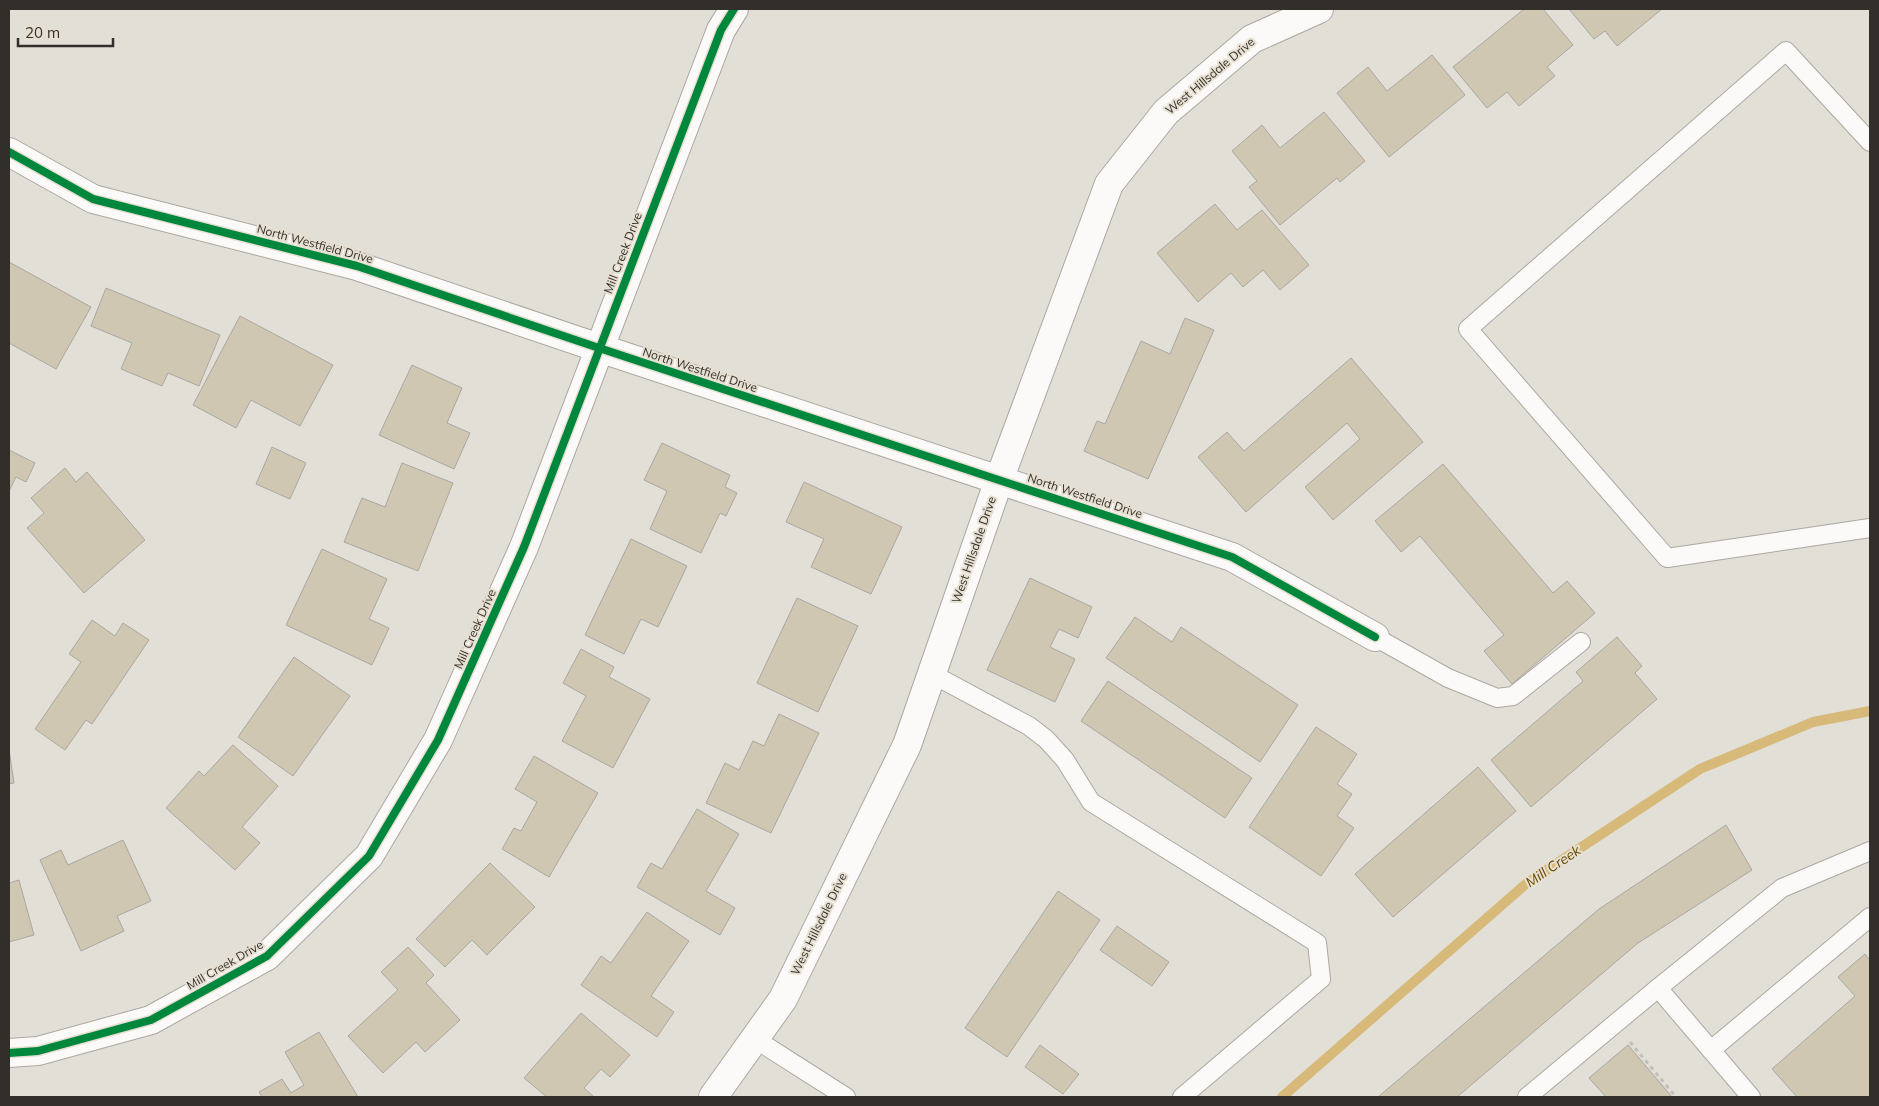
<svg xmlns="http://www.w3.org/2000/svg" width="1879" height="1106" viewBox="0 0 1879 1106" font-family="Mulish,sans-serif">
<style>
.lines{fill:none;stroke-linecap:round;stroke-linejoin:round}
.stream{stroke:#d7b979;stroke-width:10}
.building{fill:#d0c7b2;stroke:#aaa7a2}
.lane-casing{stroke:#aba8a2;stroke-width:20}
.street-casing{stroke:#aba8a2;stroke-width:30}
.path{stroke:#c0bfba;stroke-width:3;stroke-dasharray:4 4;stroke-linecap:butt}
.lane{stroke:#fbfaf9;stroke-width:18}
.street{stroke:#fbfaf9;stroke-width:28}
.cycleway-casing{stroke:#e7e0d2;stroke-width:11}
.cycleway{stroke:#00873e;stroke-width:8}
.labels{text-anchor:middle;stroke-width:4;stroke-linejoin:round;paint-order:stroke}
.street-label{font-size:12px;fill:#322f2a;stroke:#e7e0d2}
.water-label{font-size:14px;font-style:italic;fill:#654a00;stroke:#e7e0d2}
</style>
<rect width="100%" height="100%" fill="#e2dfd7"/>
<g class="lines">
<!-- stream -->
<path class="stream" d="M 1282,1097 L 1527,883 L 1700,769 L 1813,722 L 1870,711"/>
</g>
<!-- building -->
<g class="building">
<path d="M 1524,9 L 1543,9 L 1573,45 L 1547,67 L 1555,76 L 1519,106 L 1507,92 L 1487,108 L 1453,67 Z"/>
<path d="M 1569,9 L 1662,9 L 1617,46 L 1605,31 L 1594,39 Z"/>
<path d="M 1432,55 L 1465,95 L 1389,157 L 1337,93 L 1368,67 L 1387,91 Z"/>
<path d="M 1324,112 L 1365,161 L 1340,182 L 1337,178 L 1280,225 L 1249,187 L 1257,181 L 1232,151 L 1262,125 L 1280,148 Z"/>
<path d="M 1215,204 L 1237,230 L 1262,210 L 1309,265 L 1280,290 L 1263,270 L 1243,287 L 1231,273 L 1198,302 L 1157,253 Z"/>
<path d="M 9,262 L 91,307 L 56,369 L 9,343 Z"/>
<path d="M 106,288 L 220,335 L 199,386 L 168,373 L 162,386 L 121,369 L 132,343 L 91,326 Z"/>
<path d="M 240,316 L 333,365 L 300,426 L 251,400 L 236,428 L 193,405 Z"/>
<path d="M 1185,318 L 1214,330 L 1148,479 L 1084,451 L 1097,421 L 1105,424 L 1141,341 L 1170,354 Z"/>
<path d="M 1351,358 L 1423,442 L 1333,520 L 1305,487 L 1360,439 L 1347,423 L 1246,512 L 1198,457 L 1227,432 L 1244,451 Z"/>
<path d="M 412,365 L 462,388 L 447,423 L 470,433 L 454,469 L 379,435 Z"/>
<path d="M 662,443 L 730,475 L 725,487 L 737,493 L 726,516 L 720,513 L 701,553 L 650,529 L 667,491 L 644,480 Z"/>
<path d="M 272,447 L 306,463 L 290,499 L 256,484 Z"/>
<path d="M 9,450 L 35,463 L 26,482 L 16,477 L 9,491 Z"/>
<path d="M 402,463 L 453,483 L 418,571 L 344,542 L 362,498 L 385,507 Z"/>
<path d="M 1443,464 L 1553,593 L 1567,581 L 1595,613 L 1512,684 L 1484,651 L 1504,635 L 1420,536 L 1401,552 L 1375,521 Z"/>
<path d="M 65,468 L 76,482 L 87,472 L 145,540 L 84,593 L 27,528 L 44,513 L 31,498 Z"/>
<path d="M 804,482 L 902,527 L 871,594 L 811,567 L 824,539 L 786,522 Z"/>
<path d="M 631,539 L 687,566 L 658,627 L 641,619 L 624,654 L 585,635 Z"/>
<path d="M 322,549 L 387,579 L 369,619 L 389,628 L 372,665 L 286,625 Z"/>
<path d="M 1030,578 L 1092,607 L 1078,638 L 1059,629 L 1050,647 L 1075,659 L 1055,702 L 987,670 Z"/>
<path d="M 797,598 L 858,626 L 818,712 L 757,683 Z"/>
<path d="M 1135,617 L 1172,642 L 1181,627 L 1298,705 L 1260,762 L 1106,658 Z"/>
<path d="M 92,620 L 115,636 L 123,623 L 149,640 L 92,724 L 86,720 L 65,750 L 35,729 L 81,662 L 69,654 Z"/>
<path d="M 1617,637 L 1642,666 L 1635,673 L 1657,699 L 1531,807 L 1491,760 L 1583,681 L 1576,672 Z"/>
<path d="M 581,649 L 614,667 L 609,677 L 650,699 L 613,768 L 562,741 L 586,696 L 563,683 Z"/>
<path d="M 294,657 L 350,696 L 293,776 L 238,737 Z"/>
<path d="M 1108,681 L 1252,778 L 1225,818 L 1081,721 Z"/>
<path d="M 779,714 L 819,733 L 771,833 L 706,803 L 725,763 L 739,770 L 753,741 L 764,746 Z"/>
<path d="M 1316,727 L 1357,754 L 1337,784 L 1352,794 L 1337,816 L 1354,828 L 1321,876 L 1249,827 Z"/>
<path d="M 233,745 L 278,786 L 242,827 L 260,843 L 235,870 L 166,808 L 199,771 L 204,776 Z"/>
<path d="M 9,749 L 14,783 L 9,784 Z"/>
<path d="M 534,756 L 598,793 L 549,877 L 502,849 L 514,828 L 521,831 L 537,802 L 515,789 Z"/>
<path d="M 1478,767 L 1516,811 L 1393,917 L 1355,874 Z"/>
<path d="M 697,809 L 739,834 L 706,891 L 735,908 L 720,935 L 637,887 L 651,863 L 662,869 Z"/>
<path d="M 1726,825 L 1752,870 L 1638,943 L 1457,1097 L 1378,1097 L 1599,909 Z"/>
<path d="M 123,840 L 151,901 L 117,916 L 124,931 L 81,951 L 40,860 L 61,850 L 68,865 Z"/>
<path d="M 490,863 L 535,907 L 487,955 L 472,940 L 445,967 L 416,939 Z"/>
<path d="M 19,880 L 34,935 L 9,942 L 9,883 Z"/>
<path d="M 1058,891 L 1100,920 L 1007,1057 L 965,1028 Z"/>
<path d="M 647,912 L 689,941 L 651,996 L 674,1012 L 657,1037 L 581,985 L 601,956 L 611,963 Z"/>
<path d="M 1117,926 L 1169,962 L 1152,986 L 1100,950 Z"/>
<path d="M 408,947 L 434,975 L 426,983 L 460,1020 L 425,1052 L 416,1042 L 383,1073 L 348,1036 L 398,990 L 381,972 Z"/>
<path d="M 1865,954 L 1870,960 L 1870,1097 L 1797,1097 L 1772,1069 L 1855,996 L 1838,977 Z"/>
<path d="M 581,1013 L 630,1055 L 610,1077 L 601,1069 L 584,1088 L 594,1097 L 547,1097 L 524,1078 Z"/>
<path d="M 319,1032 L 358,1097 L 262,1097 L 259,1092 L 282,1079 L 291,1093 L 304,1085 L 285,1052 Z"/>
<path d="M 1040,1045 L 1079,1074 L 1063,1094 L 1025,1067 Z"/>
<path d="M 1628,1045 L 1672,1097 L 1606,1097 L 1589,1078 Z"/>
</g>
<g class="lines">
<defs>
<g id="lane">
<path d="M 1870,142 L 1786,51 L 1468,329 L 1667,558 L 1870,528"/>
<path d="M 1375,637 L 1448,678 L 1497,698 L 1513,696 L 1581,642"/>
<path d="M 932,674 L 1029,726 L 1046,739 L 1065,760 L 1091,802 L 1317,943 L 1321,979 L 1182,1097"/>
<path d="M 1658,988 L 1782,888 L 1870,851"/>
<path d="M 755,1039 L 846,1097"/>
<path d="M 1711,1050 L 1870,917"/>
<path d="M 1527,1097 L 1658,988 L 1751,1097"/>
</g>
<g id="street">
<path d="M 9,152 L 93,199 L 357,266 L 599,348 L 1232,557 L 1375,637"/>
<path d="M 9,1053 L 38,1051 L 151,1020 L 267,956 L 369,856 L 438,740 L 524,547 L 721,30 L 734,9"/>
<path d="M 713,1097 L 783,999 L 907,745 L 999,480 L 1109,184 L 1166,112 L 1252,39 L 1319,9"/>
</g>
</defs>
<!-- lane casing -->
<use href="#lane" class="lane-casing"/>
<!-- street casing -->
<use href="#street" class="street-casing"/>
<!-- path -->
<path class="path" d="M 1630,1042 L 1676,1097"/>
<!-- lane -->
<use href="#lane" class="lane"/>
<!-- street -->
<use href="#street" class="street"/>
<defs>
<g id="cycleway">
<path d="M 9,152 L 93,199 L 357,266 L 599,348 L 1232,557 L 1375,637"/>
<path d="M 9,1053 L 38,1051 L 151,1020 L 267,956 L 369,856 L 438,740 L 524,547 L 721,30 L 734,9"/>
</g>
</defs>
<!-- cycleway casing -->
<use href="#cycleway" class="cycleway-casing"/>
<!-- cycleway -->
<use href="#cycleway" class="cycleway"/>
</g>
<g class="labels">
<!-- street labels -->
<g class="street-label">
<text transform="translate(1210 76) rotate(-40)" y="4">West Hillsdale Drive</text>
<text transform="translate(315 244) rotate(15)" y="4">North Westfield Drive</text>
<text transform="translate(623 253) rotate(-69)" y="4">Mill Creek Drive</text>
<text transform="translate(700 370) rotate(18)" y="4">North Westfield Drive</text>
<text transform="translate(1085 496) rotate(18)" y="4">North Westfield Drive</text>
<text transform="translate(974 550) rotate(-71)" y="4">West Hillsdale Drive</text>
<text transform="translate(475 629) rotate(-66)" y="4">Mill Creek Drive</text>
<text transform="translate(819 924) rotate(-64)" y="4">West Hillsdale Drive</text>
<text transform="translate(225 965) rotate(-30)" y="4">Mill Creek Drive</text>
</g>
<!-- water labels -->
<g class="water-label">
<text transform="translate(1553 866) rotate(-34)" y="5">Mill Creek</text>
</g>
</g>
<!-- border -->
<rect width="1879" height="1106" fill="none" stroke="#322f2a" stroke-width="20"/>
<!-- scale -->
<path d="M18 38v8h95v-8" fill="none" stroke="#322f2a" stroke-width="2.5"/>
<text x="25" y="38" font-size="15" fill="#322f2a" stroke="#e7e0d2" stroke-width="4" paint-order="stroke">20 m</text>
</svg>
